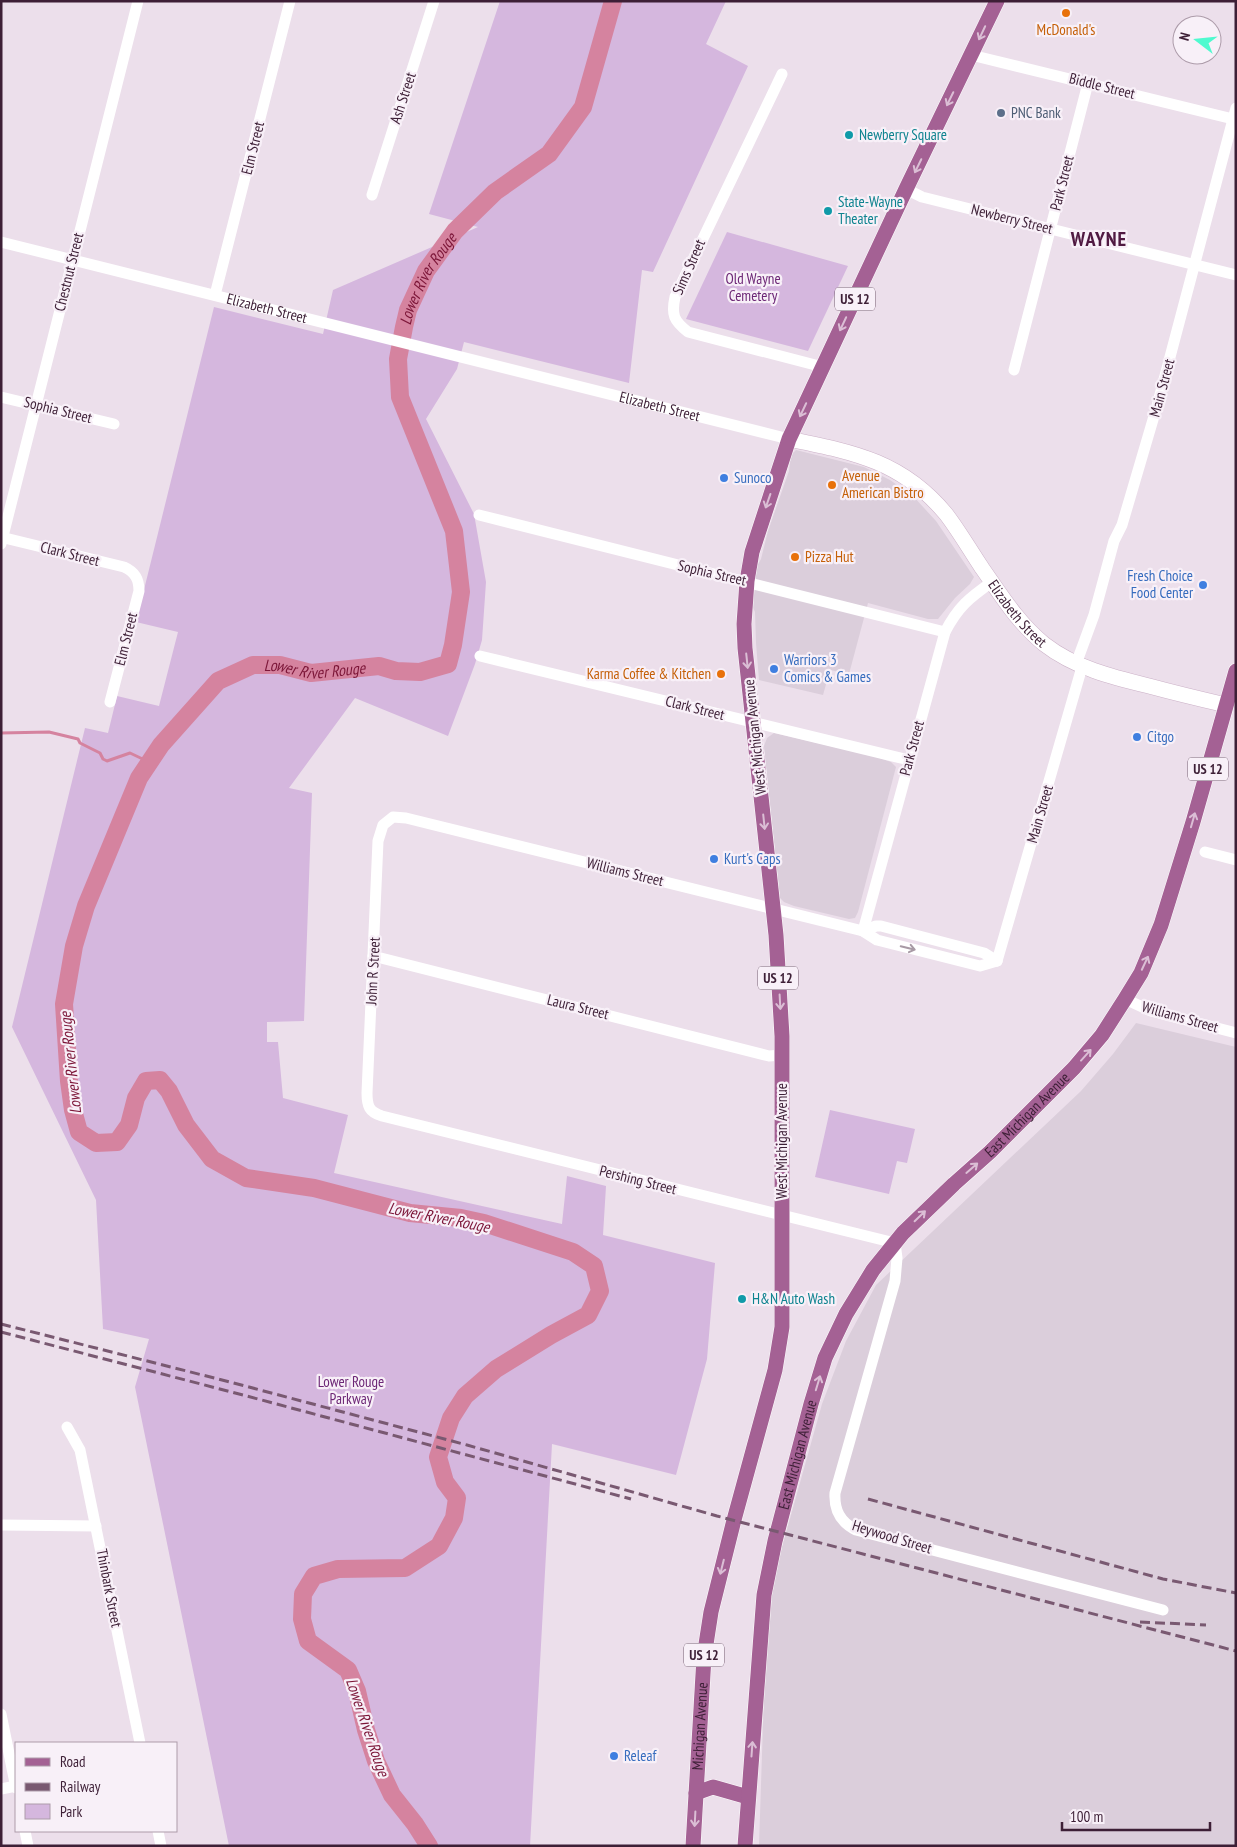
<svg xmlns="http://www.w3.org/2000/svg" width="1237" height="1847" viewBox="0 0 1237 1847" font-family="'PT Sans Narrow',sans-serif">
<style>
.built{fill:#dbcedb}
.green{fill:#d5b7de}
.lines{fill:none;stroke-linecap:round;stroke-linejoin:round}
.stream{stroke:#d5839f;stroke-width:3}
.river{stroke:#d5839f;stroke-width:18}
.secondary-casing{stroke:#ccb2c8;stroke-width:16}
.primary-casing{stroke:#fff;stroke-width:16}
.street{stroke:#fff;stroke-width:11}
.secondary{stroke:#fff;stroke-width:15}
.primary{stroke:#a46194;stroke-width:15}
.rail{stroke:#795971;stroke-width:3;stroke-dasharray:10 5;stroke-linecap:butt}
.oneway{stroke:#dbbed5}
.oneway2{stroke:#a89aa5}
.food-dot{fill:#e8710a;stroke:#f8f0f8;stroke-width:2}
.service-dot{fill:#5c6f8a;stroke:#f8f0f8;stroke-width:2}
.culture-dot{fill:#0f9aa8;stroke:#f8f0f8;stroke-width:2}
.shop-dot{fill:#3f7fe0;stroke:#f8f0f8;stroke-width:2}
.labels{text-anchor:middle;stroke-width:4.5;stroke-linejoin:round;paint-order:stroke}
.shield{fill:#f8f0f8;stroke:#755e70;stroke-width:1}
.shield-label{font-size:14px;font-weight:bold;fill:#3d1f36}
.food-label{font-size:15px;fill:#c56008;stroke:#f8f0f8;text-anchor:start}
.street-label{font-size:15px;fill:#3d1f36;stroke:#f8f0f8}
.service-label{font-size:15px;fill:#4e5e75;stroke:#f8f0f8;text-anchor:start}
.culture-label{font-size:15px;fill:#0d838f;stroke:#f8f0f8;text-anchor:start}
.park-label{font-size:15px;fill:#6d2776;stroke:#f8f0f8}
.shop-label{font-size:15px;fill:#366cbe;stroke:#f8f0f8;text-anchor:start}
.water-label{font-size:16px;font-style:italic;fill:#7c1638;stroke:#f8f0f8}
.district-label{font-size:20px;font-weight:bold;letter-spacing:1px;fill:#501a42;stroke:#f8f0f8}
</style>
<rect width="100%" height="100%" fill="#ecdfeb"/>
<!-- built -->
<g class="built">
<path d="M 796,450 L 864,467 L 890,480 L 913,496 L 936,521 L 974,577 L 970,584 L 955,598 L 938,619 L 928,619 L 868,603 L 849,674 L 830,670 L 823,695 L 759,680 L 756,643 L 755,612 L 752,605 L 757,566 L 761,559 L 768,531 L 789,471 L 791,455 Z"/>
<path d="M 774,733 L 874,756 L 891,762 L 896,767 L 858,912 L 855,918 L 849,919 L 794,906 L 784,902 L 780,898 L 764,746 L 767,738 Z"/>
<path d="M 1136,1023 L 1236,1047 L 1236,1846 L 759,1846 L 765,1662 L 771,1598 L 777,1565 L 822,1404 L 846,1341 L 876,1285 L 1081,1091 L 1113,1054 Z"/>
</g>
<!-- green -->
<g class="green">
<path d="M 500,1 L 726,1 L 706,44 L 748,66 L 653,272 L 642,270 L 629,383 L 464,342 L 457,369 L 426,419 L 474,514 L 486,582 L 482,640 L 475,664 L 448,736 L 355,698 L 289,788 L 312,793 L 304,1021 L 267,1022 L 267,1042 L 278,1042 L 283,1098 L 348,1115 L 334,1173 L 562,1224 L 567,1176 L 606,1186 L 603,1235 L 715,1263 L 707,1359 L 676,1475 L 552,1444 L 530,1846 L 229,1846 L 135,1387 L 149,1339 L 103,1329 L 96,1200 L 12,1027 L 85,728 L 108,733 L 117,696 L 159,706 L 178,632 L 136,622 L 214,307 L 323,334 L 333,290 L 478,227 L 429,214 Z"/>
<path d="M 727,232 L 848,266 L 808,351 L 686,319 Z"/>
<path d="M 830,1110 L 915,1129 L 907,1163 L 897,1161 L 889,1194 L 815,1177 Z"/>
</g>
<g class="lines">
<!-- stream -->
<path class="stream" d="M 1,733 L 49,732 L 78,739 L 80,743 L 100,753 L 103,759 L 107,761 L 130,753 L 149,762"/>
<!-- river -->
<path class="river" id="s1" d="M 429,1846 L 415,1824 L 392,1795 L 376,1761 L 366,1730 L 357,1691 L 348,1670 L 308,1641 L 302,1619 L 303,1594 L 314,1576 L 338,1569 L 405,1568 L 439,1546 L 454,1518 L 457,1498 L 445,1482 L 438,1457 L 451,1418 L 465,1396 L 496,1369 L 551,1335 L 588,1315 L 600,1291 L 594,1266 L 573,1252 L 484,1223 L 461,1218 L 410,1213 L 314,1188 L 246,1178 L 212,1159 L 186,1125 L 169,1091 L 160,1080 L 146,1081 L 136,1098 L 129,1125 L 117,1142 L 96,1143 L 79,1132 L 73,1110 L 69,1081 L 64,1004 L 74,946 L 86,906 L 139,778 L 161,745 L 218,681 L 253,665 L 280,665 L 311,673 L 379,666 L 396,671 L 420,672 L 448,664 L 453,645 L 461,592 L 454,531 L 400,397 L 398,359 L 404,327 L 408,310 L 426,271 L 455,231 L 495,192 L 549,154 L 583,107 L 613,1"/>
<defs>
<g id="secondary">
<path id="s3" d="M 789,439 C 853,452 902,461 946,514 C 959,531 970,550 982,568 C 1001,595 1018,623 1044,644 C 1075,668 1112,677 1149,686 C 1175,693 1200,699 1226,705"/>
</g>
<g id="primary">
<path d="M 696,1793 L 713,1787 L 748,1797"/>
<path id="s4" d="M 693,1846 L 704,1657 L 711,1612 L 734,1520 L 775,1370 L 782,1327 L 782,1036 L 776,935 L 745,648 L 744,624 L 747,581 L 752,552 L 789,439 L 906,189 L 997,1"/>
<path id="s5" d="M 745,1846 L 764,1595 L 775,1541 L 811,1404 L 825,1358 L 846,1314 L 873,1270 L 903,1233 L 954,1184 L 990,1152 L 1074,1068 L 1102,1035 L 1125,999 L 1141,973 L 1161,925 L 1193,822 L 1236,671"/>
</g>
</defs>
<!-- secondary casing -->
<use href="#secondary" class="secondary-casing"/>
<!-- primary casing -->
<use href="#primary" class="primary-casing"/>
<!-- street -->
<g class="street">
<path d="M 971,55 L 1233,119"/>
<path d="M 782,74 L 675,297 C 671,315 674,321 688,332 L 823,367"/>
<path d="M 906,189 L 922,197 L 1236,275"/>
<path d="M 372,195 L 434,1"/>
<path id="s2" d="M 1,242 L 789,439"/>
<path d="M 215,295 L 290,1"/>
<path d="M 1014,370 L 1088,83"/>
<path d="M 1,397 L 114,424"/>
<path d="M 479,515 L 945,632"/>
<path d="M 1,537 L 124,567 C 135,572 139,579 139,591 L 110,702"/>
<path d="M 1,544 L 138,1"/>
<path d="M 480,656 L 909,760"/>
<path d="M 1076,664 L 1094,615 L 1114,541 L 1122,525 L 1157,406 L 1236,108"/>
<path d="M 1205,852 L 1236,860"/>
<path d="M 863,931 L 945,632 C 958,607 969,598 992,582"/>
<path d="M 863,931 L 876,926 L 881,926 L 984,953 L 997,961"/>
<path d="M 373,956 L 769,1056 L 782,1055"/>
<path d="M 997,961 L 980,966 L 877,940 L 863,931 L 406,818 L 393,817 L 383,825 L 378,841 L 367,1093 C 367,1106 369,1112 382,1116 L 895,1243 L 897,1258 L 895,1281 L 835,1493 C 834,1510 840,1522 856,1530 L 1163,1610"/>
<path d="M 997,961 L 1082,667"/>
<path d="M 1125,999 L 1151,1011 L 1236,1033"/>
<path d="M 67,1427 L 80,1450 L 140,1743"/>
<path d="M 1,1525 L 96,1526"/>
<path d="M 1,1714 L 16,1788"/>
<path d="M 1,1789 L 16,1786"/>
<path d="M 25,1831 L 28,1846"/>
<path d="M 158,1831 L 161,1846"/>
</g>
<!-- secondary -->
<use href="#secondary" class="secondary"/>
<!-- primary -->
<use href="#primary" class="primary"/>
<!-- rail -->
<g class="rail">
<path d="M 1,1324 L 230,1382 L 467,1445 L 717,1516 L 1236,1651"/>
<path d="M 1,1332 L 243,1395 L 631,1499"/>
<path d="M 868,1499 L 1163,1579 L 1236,1593"/>
<path d="M 1140,1622 L 1206,1625"/>
</g>
</g>
<!-- one-way arrows -->
<defs><path id="oneway-shaft" d="M-6 0H5M1.5-3L5.5 0L1.5 3" fill="none" stroke-width="1.6" stroke-linecap="round" stroke-linejoin="round" transform="scale(1.25)"/></defs>
<g class="oneway">
<use href="#oneway-shaft" transform="translate(982 33) rotate(115)"/>
<use href="#oneway-shaft" transform="translate(950 99) rotate(116)"/>
<use href="#oneway-shaft" transform="translate(918 166) rotate(116)"/>
<use href="#oneway-shaft" transform="translate(843 324) rotate(115)"/>
<use href="#oneway-shaft" transform="translate(803 410) rotate(115)"/>
<use href="#oneway-shaft" transform="translate(768 501) rotate(109)"/>
<use href="#oneway-shaft" transform="translate(747 661) rotate(84)"/>
<use href="#oneway-shaft" transform="translate(1193 820) rotate(-74)"/>
<use href="#oneway-shaft" transform="translate(764 822) rotate(84)"/>
<use href="#oneway-shaft" transform="translate(1145 963) rotate(-65)"/>
<use href="#oneway-shaft" transform="translate(780 1002) rotate(87)"/>
<use href="#oneway-shaft" transform="translate(1086 1055) rotate(-48)"/>
<use href="#oneway-shaft" transform="translate(972 1168) rotate(-41)"/>
<use href="#oneway-shaft" transform="translate(920 1216) rotate(-44)"/>
<use href="#oneway-shaft" transform="translate(818 1383) rotate(-73)"/>
<use href="#oneway-shaft" transform="translate(722 1567) rotate(104)"/>
<use href="#oneway-shaft" transform="translate(752 1749) rotate(-86)"/>
<use href="#oneway-shaft" transform="translate(695 1819) rotate(93)"/>
</g>
<use class="oneway2" href="#oneway-shaft" transform="translate(908 948) rotate(14)"/>
<!-- markers -->
<g class="food-dot">
<circle cx="1066" cy="13" r="5"/>
<circle cx="832" cy="485" r="5"/>
<circle cx="795" cy="557" r="5"/>
<circle cx="721" cy="674" r="5"/>
</g>
<circle class="service-dot" cx="1001" cy="113" r="5"/>
<g class="culture-dot">
<circle cx="849" cy="135" r="5"/>
<circle cx="828" cy="211" r="5"/>
<circle cx="742" cy="1299" r="5"/>
</g>
<g class="shop-dot">
<circle cx="724" cy="478" r="5"/>
<circle cx="1203" cy="585" r="5"/>
<circle cx="774" cy="669" r="5"/>
<circle cx="1137" cy="737" r="5"/>
<circle cx="714" cy="859" r="5"/>
<circle cx="614" cy="1756" r="5"/>
</g>
<g class="labels">
<!-- shield labels -->
<g class="shield">
<rect x="835" y="287.5" width="40" height="23" rx="4"/>
<rect x="1188" y="757.5" width="40" height="23" rx="4"/>
<rect x="758" y="966.5" width="40" height="23" rx="4"/>
<rect x="684" y="1643.5" width="40" height="23" rx="4"/>
</g>
<g class="shield-label">
<text x="855" y="304">US 12</text>
<text x="1208" y="774">US 12</text>
<text x="778" y="983">US 12</text>
<text x="704" y="1660">US 12</text>
</g>
<!-- food labels -->
<g class="food-label">
<text x="1066" y="35" text-anchor="middle">McDonald's</text>
<text x="842" y="481">Avenue<tspan x="842" dy="17">American Bistro</tspan></text>
<text x="805" y="562">Pizza Hut</text>
<text x="711" y="679" text-anchor="end">Karma Coffee &amp; Kitchen</text>
</g>
<!-- street labels -->
<g class="street-label">
<text transform="translate(1102 86) rotate(14)" y="5">Biddle Street</text>
<text transform="translate(403 98) rotate(-72)" y="5">Ash Street</text>
<text transform="translate(253 148) rotate(-76)" y="5">Elm Street</text>
<text transform="translate(1062 183) rotate(-76)" y="5">Park Street</text>
<text transform="translate(1012 219) rotate(14)" y="5">Newberry Street</text>
<text transform="translate(689 267) rotate(-66)" y="5">Sims Street</text>
<text transform="translate(69 272) rotate(-76)" y="5">Chestnut Street</text>
<text dy="5" stroke="none"><textPath href="#s2" startOffset="274">Elizabeth Street</textPath></text>
<text transform="translate(1162 388) rotate(-75)" y="5">Main Street</text>
<text dy="5" stroke="none"><textPath href="#s2" startOffset="679">Elizabeth Street</textPath></text>
<text transform="translate(58 410) rotate(14)" y="5">Sophia Street</text>
<text transform="translate(70 554) rotate(14)" y="5">Clark Street</text>
<text transform="translate(712 573) rotate(13)" y="5">Sophia Street</text>
<text dy="5" stroke="none"><textPath href="#s3" startOffset="301">Elizabeth Street</textPath></text>
<text transform="translate(126 639) rotate(-76)" y="5">Elm Street</text>
<text transform="translate(695 708) rotate(14)" y="5">Clark Street</text>
<text transform="translate(755 737) rotate(-96)" y="5">West Michigan Avenue</text>
<text transform="translate(912 748) rotate(-75)" y="5">Park Street</text>
<text transform="translate(1040 814) rotate(-74)" y="5">Main Street</text>
<text transform="translate(625 872) rotate(14)" y="5">Williams Street</text>
<text transform="translate(373 971) rotate(-87)" y="5">John R Street</text>
<text transform="translate(578 1007) rotate(14)" y="5">Laura Street</text>
<text transform="translate(1180 1017) rotate(16)" y="5">Williams Street</text>
<text dy="5" stroke="none"><textPath href="#s5" startOffset="816">East Michigan Avenue</textPath></text>
<text transform="translate(782 1141) rotate(-90)" y="5">West Michigan Avenue</text>
<text transform="translate(638 1180) rotate(14)" y="5">Pershing Street</text>
<text dy="5" stroke="none"><textPath href="#s5" startOffset="396">East Michigan Avenue</textPath></text>
<text transform="translate(892 1537) rotate(17)" y="5">Heywood Street</text>
<text transform="translate(109 1588) rotate(79)" y="5">Thinbark Street</text>
<text dy="5" stroke="none"><textPath href="#s4" startOffset="120">Michigan Avenue</textPath></text>
</g>
<!-- service labels -->
<g class="service-label">
<text x="1011" y="118">PNC Bank</text>
</g>
<!-- culture labels -->
<g class="culture-label">
<text x="859" y="140">Newberry Square</text>
<text x="838" y="207">State-Wayne<tspan x="838" dy="17">Theater</tspan></text>
<text x="752" y="1304">H&amp;N Auto Wash</text>
</g>
<!-- park labels -->
<g class="park-label">
<text x="753" y="284">Old Wayne<tspan x="753" dy="17">Cemetery</tspan></text>
<text x="351" y="1387">Lower Rouge<tspan x="351" dy="17">Parkway</tspan></text>
</g>
<!-- shop labels -->
<g class="shop-label">
<text x="734" y="483">Sunoco</text>
<text x="1193" y="581" text-anchor="end">Fresh Choice<tspan x="1193" dy="17">Food Center</tspan></text>
<text x="784" y="665">Warriors 3<tspan x="784" dy="17">Comics &amp; Games</tspan></text>
<text x="1147" y="742">Citgo</text>
<text x="724" y="864">Kurt's Caps</text>
<text x="624" y="1761">Releaf</text>
</g>
<!-- water labels -->
<g class="water-label">
<text dy="6" stroke="none"><textPath href="#s1" startOffset="2566">Lower River Rouge</textPath></text>
<text dy="6" stroke="none"><textPath href="#s1" startOffset="2026">Lower River Rouge</textPath></text>
<text transform="translate(70 1063) rotate(-96)" y="6">Lower River Rouge</text>
<text transform="translate(439 1217) rotate(11)" y="6">Lower River Rouge</text>
<text transform="translate(368 1727) rotate(71)" y="6">Lower River Rouge</text>
</g>
<!-- district labels -->
<g class="district-label">
<text x="1099" y="246">WAYNE</text>
</g>
</g>
<!-- border -->
<rect width="1237" height="1847" fill="none" stroke="#3d1f36" stroke-width="5"/>
<!-- legend -->
<rect x="15" y="1742" width="162" height="90" fill="#f8f0f8" stroke="#ad9caa"/>
<rect x="25" y="1758" width="25" height="8" fill="#a46194" stroke="#ad9caa"/>
<text x="60" y="1767" font-size="15" fill="#3d1f36">Road</text>
<rect x="25" y="1783" width="25" height="8" fill="#795971" stroke="#ad9caa"/>
<text x="60" y="1792" font-size="15" fill="#3d1f36">Railway</text>
<rect x="25" y="1804" width="25" height="15" fill="#d5b7de" stroke="#ad9caa"/>
<text x="60" y="1817" font-size="15" fill="#3d1f36">Park</text>
<!-- north arrow -->
<g transform="translate(1197 40) rotate(286)"><circle r="24" fill="#f8f0f8" stroke="#ad9caa"/>
<path d="M0-4L9 19L0 12L-9 19Z" fill="#4ffacf"/>
<text y="-8" font-size="14" font-weight="bold" text-anchor="middle" fill="#3d1f36">N</text>
</g>
<!-- scale -->
<path d="M1062 1822v8h148v-8" fill="none" stroke="#3d1f36" stroke-width="2.5"/>
<text x="1070" y="1822" font-size="15" fill="#3d1f36" stroke="#f8f0f8" stroke-width="4" paint-order="stroke">100 m</text>
</svg>
